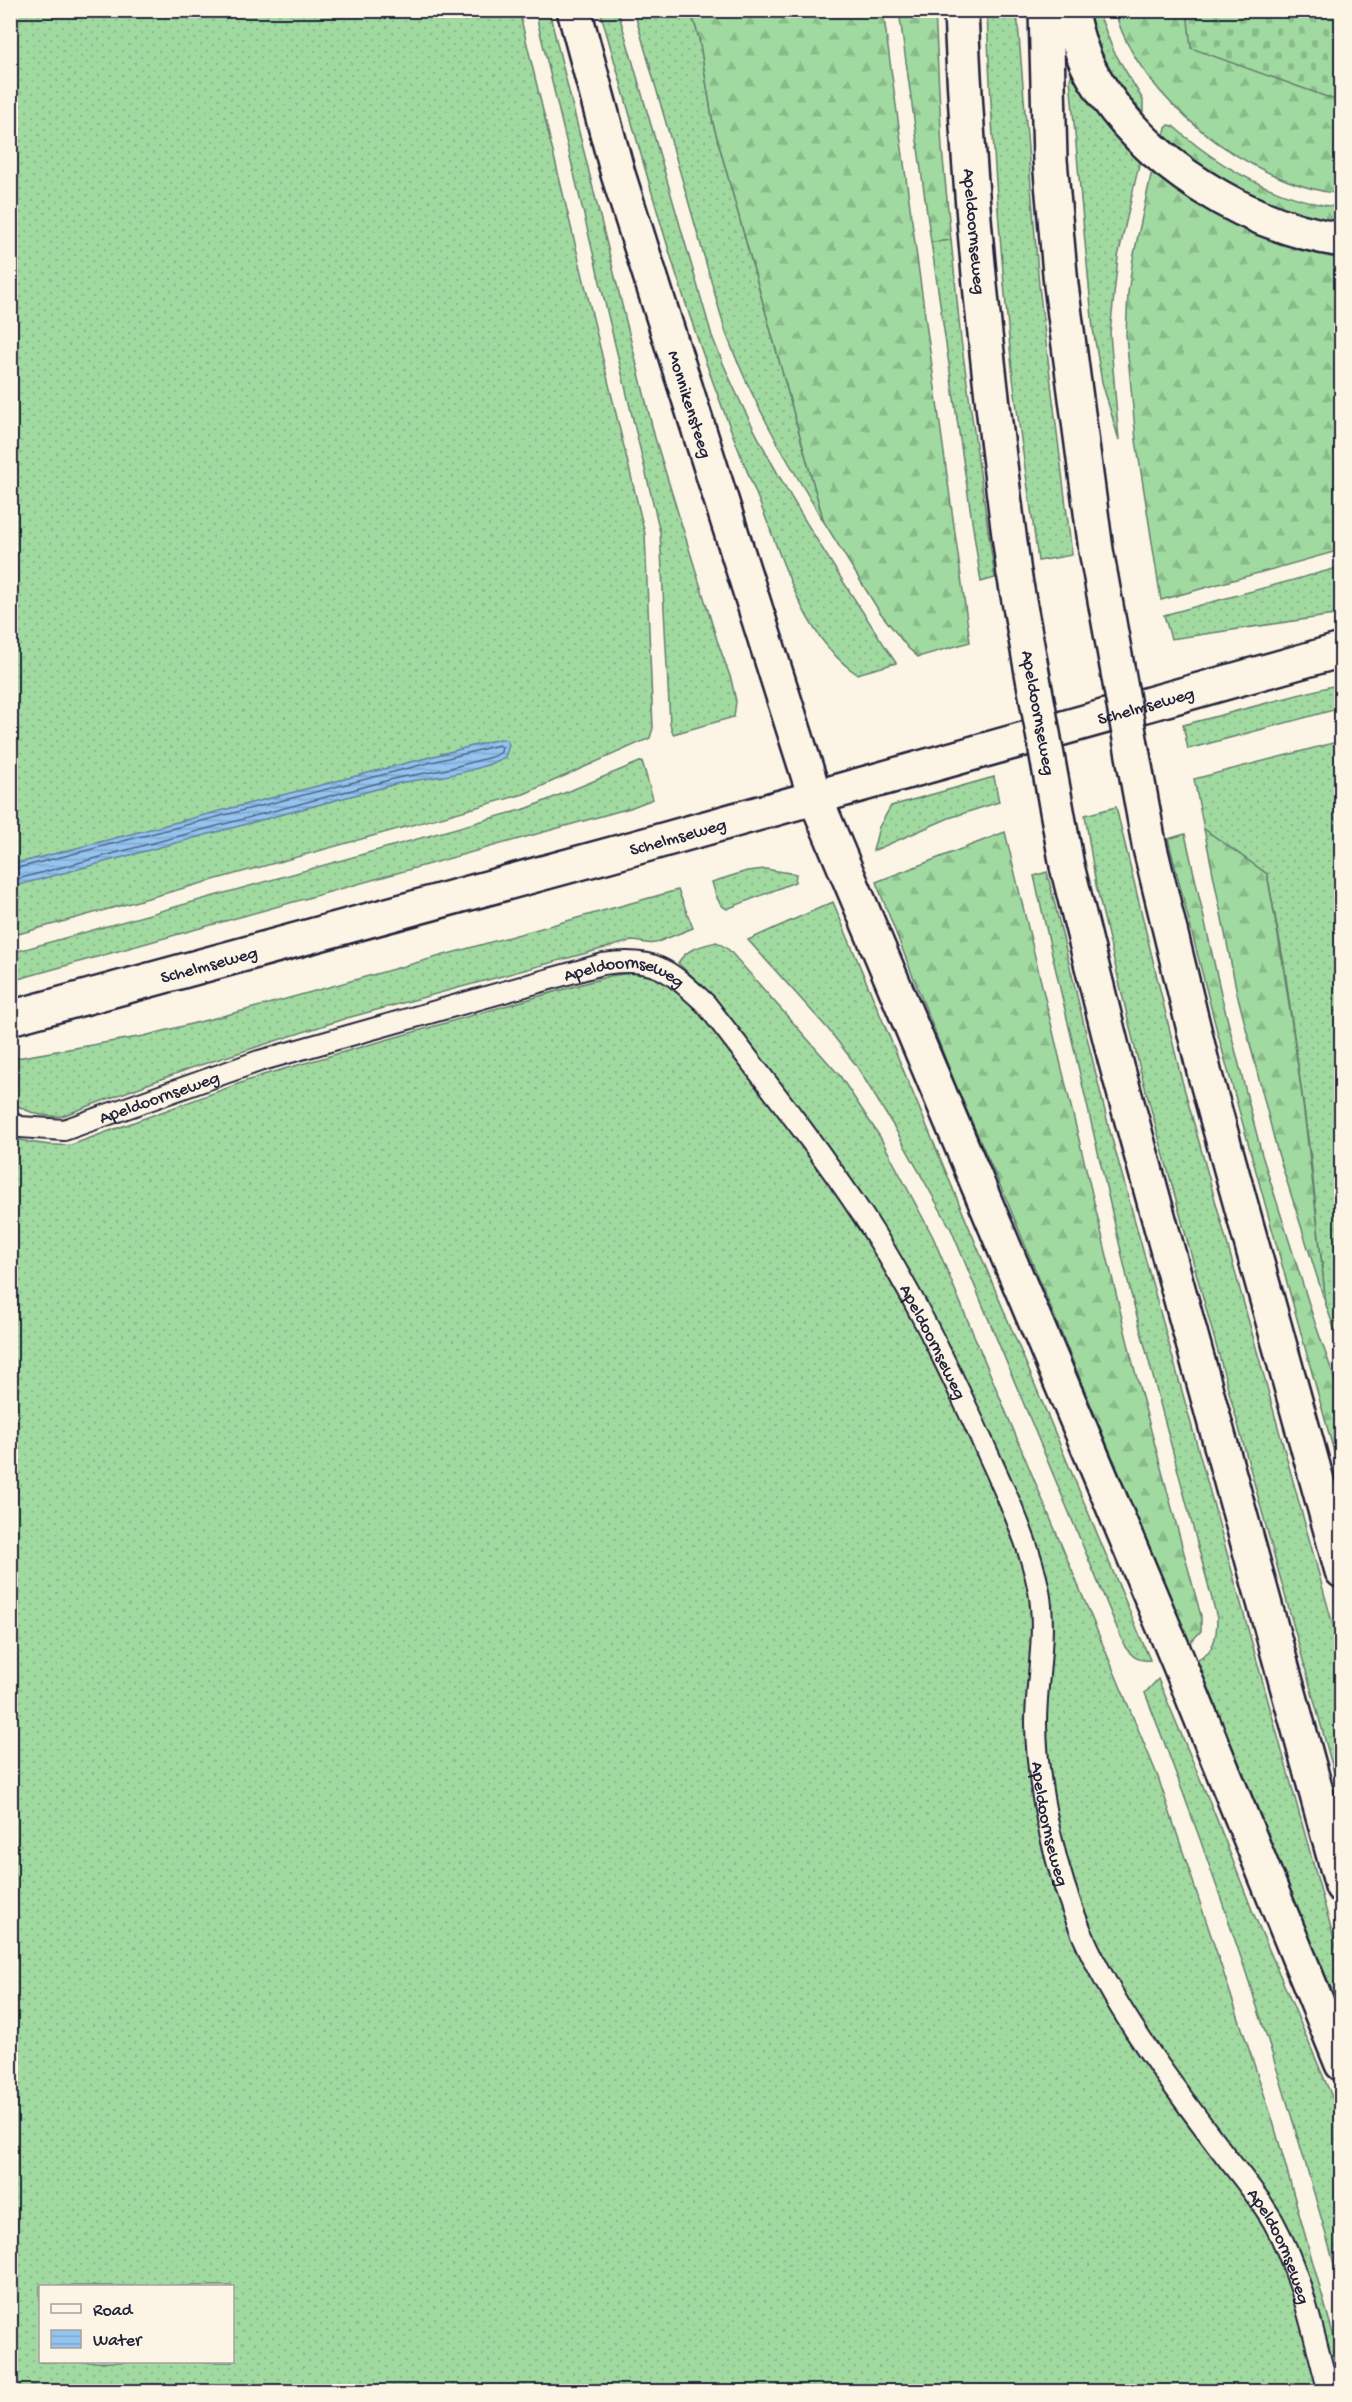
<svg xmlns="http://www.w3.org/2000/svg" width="1352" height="2402" viewBox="0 0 1352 2402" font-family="'Gochi Hand',sans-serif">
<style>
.grass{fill:url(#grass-dots);stroke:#627e6e;stroke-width:1.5;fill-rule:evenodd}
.forest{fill:url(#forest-firs);stroke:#627e6e;stroke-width:1.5}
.cemetery{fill:url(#cemetery-stones);stroke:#627e6e;stroke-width:1.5}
.water{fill:url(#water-rules);stroke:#6683a7;stroke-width:1.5}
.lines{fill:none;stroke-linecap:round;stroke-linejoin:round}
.shore{stroke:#4f6383;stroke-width:1.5}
.lane-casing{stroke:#22223b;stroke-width:24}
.secondary-casing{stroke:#22223b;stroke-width:38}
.primary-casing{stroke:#22223b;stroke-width:38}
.lane{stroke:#fcf5e5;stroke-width:20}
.secondary{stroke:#fcf5e5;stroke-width:33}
.primary{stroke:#fcf5e5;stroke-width:33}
.primary-bridge-casing{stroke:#22223b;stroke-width:38;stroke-linecap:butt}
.primary-bridge{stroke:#fcf5e5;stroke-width:33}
.labels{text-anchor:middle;stroke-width:4.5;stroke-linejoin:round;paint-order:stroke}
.street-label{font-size:18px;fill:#22223b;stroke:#fcf5e5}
</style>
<defs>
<pattern id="grass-dots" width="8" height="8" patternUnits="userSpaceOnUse" patternTransform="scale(1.5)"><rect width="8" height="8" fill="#a1daa0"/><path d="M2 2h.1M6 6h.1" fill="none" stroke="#8abb8b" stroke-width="1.8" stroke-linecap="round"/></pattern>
<pattern id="forest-firs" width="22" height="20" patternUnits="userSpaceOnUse" patternTransform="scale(1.5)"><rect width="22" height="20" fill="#a1daa0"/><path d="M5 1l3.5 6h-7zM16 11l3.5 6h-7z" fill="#8abb8b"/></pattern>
<pattern id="cemetery-stones" width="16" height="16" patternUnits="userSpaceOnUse" patternTransform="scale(1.5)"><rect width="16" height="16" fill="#a1daa0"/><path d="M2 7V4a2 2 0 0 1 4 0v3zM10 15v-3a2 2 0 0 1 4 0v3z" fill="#8abb8b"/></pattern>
<pattern id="water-rules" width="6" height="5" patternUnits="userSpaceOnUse" patternTransform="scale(1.5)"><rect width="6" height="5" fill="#93c4ef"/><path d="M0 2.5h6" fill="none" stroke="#7ea8ce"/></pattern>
</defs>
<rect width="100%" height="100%" fill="#fcf5e5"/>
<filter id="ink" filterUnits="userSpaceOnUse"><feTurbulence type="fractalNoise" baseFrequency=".0167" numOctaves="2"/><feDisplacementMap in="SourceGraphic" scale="12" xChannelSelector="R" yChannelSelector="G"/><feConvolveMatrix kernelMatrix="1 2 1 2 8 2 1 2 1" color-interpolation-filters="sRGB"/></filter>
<g filter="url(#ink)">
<!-- grass -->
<g class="grass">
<path d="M 11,11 L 519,11 L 645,534 L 653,728 L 650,738 L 524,794 L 11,936 L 10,887 L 399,783 L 444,775 L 500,739 L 11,865 Z"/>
<path d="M 535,11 L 549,11 L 655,438 L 717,640 L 731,679 L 736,701 L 734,717 L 673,734 L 670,724 L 660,532 Z"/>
<path d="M 600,11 L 618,11 L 712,336 C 757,453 828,559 896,663 L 857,674 C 804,638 786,568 763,511 C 740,454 717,396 697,337 C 660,230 632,119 600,11 Z"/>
<path d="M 634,11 L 691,11 L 699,38 L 713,123 L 824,522 C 786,459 752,402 726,333 Z"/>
<path d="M 987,11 L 1017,11 L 1039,286 L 1072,555 L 1038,561 C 1030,497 1019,433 1012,368 C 1000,249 991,130 987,11 Z"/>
<path d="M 1085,11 L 1098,11 L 1113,50 L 1143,100 L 1143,113 C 1113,82 1099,51 1085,11 Z"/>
<path d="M 1073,69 L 1113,129 L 1140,160 L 1118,257 L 1110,333 L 1119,440 L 1102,382 L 1093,329 L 1070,79 Z"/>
<path d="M 951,240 L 961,340 L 995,578 L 981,582 L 931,242 Z"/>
<path d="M 1341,567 L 1341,614 L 1171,639 L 1164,615 Z"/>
<path d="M 1332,686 L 1341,698 L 1341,708 L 1188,749 L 1183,725 Z"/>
<path d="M 1341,741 L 1341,1348 L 1326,1305 L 1311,1160 L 1284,963 L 1267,874 L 1204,829 L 1194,779 Z"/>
<path d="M 642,761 L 653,799 L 630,808 L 11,981 L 11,953 L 528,808 Z"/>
<path d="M 994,777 L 999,802 L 949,818 L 873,851 L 879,827 L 891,806 Z"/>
<path d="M 1116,807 L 1181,1077 L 1341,1654 L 1341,1798 L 1140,1069 L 1096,885 L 1085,815 Z"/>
<path d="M 765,869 L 796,874 L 795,882 L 727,909 C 717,904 715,892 712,882 L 747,871 Z"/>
<path d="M 1047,872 L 1109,1128 L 1341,1964 L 1341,2021 L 1197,1660 C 1215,1653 1217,1634 1217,1618 L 1130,1290 L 1034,876 Z"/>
<path d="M 678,890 L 693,928 L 655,943 C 647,945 640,941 631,941 L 347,1018 L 191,1068 L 62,1116 C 41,1117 29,1113 11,1102 L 11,1059 L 144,1036 L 246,1010 Z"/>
<path d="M 833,902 L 1150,1660 C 1138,1662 1132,1656 1125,1647 L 951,1229 L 894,1127 L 856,1065 L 828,1029 L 748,940 Z"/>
<path d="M 717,942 L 729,950 L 840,1076 L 880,1137 L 933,1237 L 1158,1777 L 1272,2118 L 1341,2362 L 1341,2391 L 1339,2391 L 1303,2265 L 1151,2042 L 1122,1995 L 1091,1931 L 1071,1873 L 1055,1811 L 1048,1769 L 1045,1723 L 1050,1610 L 910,1276 L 873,1212 L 792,1099 L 715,999 L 678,963 C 687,948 701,946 717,942 Z"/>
<path d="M 637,972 L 659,977 L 677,989 L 719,1036 L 814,1162 L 858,1223 L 895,1285 L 979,1458 L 1017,1546 L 1026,1576 L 1032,1612 L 1028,1723 L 1076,1940 L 1107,2005 L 1139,2052 L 1272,2235 L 1286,2271 L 1321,2391 L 11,2391 L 10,1137 C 31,1144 49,1146 71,1145 L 263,1075 L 610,976 ZM 40,2286 L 232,2286 L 232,2362 L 40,2362 Z"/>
<path d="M 1158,1679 L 1214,1812 L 1252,1910 L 1341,2118 L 1341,2289 C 1286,2087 1222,1888 1145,1693 Z"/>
</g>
<!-- forest -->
<g class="forest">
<path d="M 691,11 L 883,11 L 970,642 L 918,657 L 908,648 L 879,611 L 824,522 L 713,123 L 699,38 Z"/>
<path d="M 899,11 L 935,11 L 942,149 L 951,240 L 931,242 Z"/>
<path d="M 1115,11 L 1341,11 L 1341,194 C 1252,185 1138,99 1115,11 Z"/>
<path d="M 1169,125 L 1173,126 C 1221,169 1277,199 1341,208 L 1341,222 C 1274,212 1214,182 1164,135 L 1166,128 Z"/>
<path d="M 1155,172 C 1184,191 1213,213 1244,229 C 1275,244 1308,251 1342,256 L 1341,550 L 1161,600 L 1136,440 L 1126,335 L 1128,293 L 1133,259 L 1151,175 Z"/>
<path d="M 1204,829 L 1267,874 C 1294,1017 1311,1161 1326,1305 L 1277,1150 L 1237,993 Z"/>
<path d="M 1005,832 L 1132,1360 L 1201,1616 L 1201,1631 L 1189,1644 L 1007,1201 L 958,1091 L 876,882 Z"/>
<path d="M 1185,834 L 1222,998 L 1262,1155 L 1315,1323 L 1341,1397 L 1341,1477 L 1217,1031 L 1168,839 Z"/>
</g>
<!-- cemetery -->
<path class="cemetery" d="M 1187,11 L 1341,11 L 1341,102 L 1191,48 Z"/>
<!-- water -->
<path class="water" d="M 500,739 L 507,740 L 509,745 L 505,757 C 474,774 433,777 399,783 L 11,887 L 11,865 Z"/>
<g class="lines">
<!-- shore -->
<path class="shore" d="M 10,870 L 499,745 L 502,747 L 501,752 L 495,756 L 443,770 L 397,778 L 10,881"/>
<defs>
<g id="lane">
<path id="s1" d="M 10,1122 L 20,1127 L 64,1130 L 259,1061 L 603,964 C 655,956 669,970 706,1004 C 760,1074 816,1144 864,1217 C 911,1289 949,1368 984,1445 C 1005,1492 1029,1540 1039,1591 C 1047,1635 1036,1680 1036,1724 C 1037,1792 1056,1873 1083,1936 C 1117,2013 1168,2079 1218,2146 C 1236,2170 1258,2195 1273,2221 C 1302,2274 1313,2334 1329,2392"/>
</g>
<g id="secondary">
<path id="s2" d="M 574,10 L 618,174 L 815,797"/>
<path id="s3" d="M 10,1018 L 638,847 L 1342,650"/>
</g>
<g id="primary">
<path id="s4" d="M 961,10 C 968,199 989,386 1014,573"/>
<path d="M 1046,10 L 1050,160 L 1061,285 L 1096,550"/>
<path d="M 1070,10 C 1076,34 1082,58 1095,79 C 1144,163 1246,226 1342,240"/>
<path d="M 815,797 L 1178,1661 L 1342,2064"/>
<path d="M 1149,844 L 1205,1075 L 1342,1571"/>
<path d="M 1067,866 L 1115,1059 L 1342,1886"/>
</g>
</defs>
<!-- lane casing -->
<use href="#lane" class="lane-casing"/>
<!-- secondary casing -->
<use href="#secondary" class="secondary-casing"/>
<!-- primary casing -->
<use href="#primary" class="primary-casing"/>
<!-- lane -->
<use href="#lane" class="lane"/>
<!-- secondary -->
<use href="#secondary" class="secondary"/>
<!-- primary -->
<use href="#primary" class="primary"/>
<defs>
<g id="primary-bridge">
<path d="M 1096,550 L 1149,844"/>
<path id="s5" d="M 1014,573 L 1067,866"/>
</g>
</defs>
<!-- primary-bridge casing -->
<use href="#primary-bridge" class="primary-bridge-casing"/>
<!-- primary-bridge -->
<use href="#primary-bridge" class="primary-bridge"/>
</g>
</g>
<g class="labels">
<!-- street labels -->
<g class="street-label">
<text dy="6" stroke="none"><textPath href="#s4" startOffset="222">Apeldoornseweg</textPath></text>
<text dy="6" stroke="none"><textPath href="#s2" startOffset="411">Monnikensteeg</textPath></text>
<text dy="6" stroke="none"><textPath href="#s3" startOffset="1178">Schelmseweg</textPath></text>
<text dy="6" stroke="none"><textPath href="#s5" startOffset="142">Apeldoornseweg</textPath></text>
<text dy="6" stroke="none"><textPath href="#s3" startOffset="692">Schelmseweg</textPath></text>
<text dy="6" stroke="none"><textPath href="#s3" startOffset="206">Schelmseweg</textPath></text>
<text dy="6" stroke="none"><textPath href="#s1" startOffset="642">Apeldoornseweg</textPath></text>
<text dy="6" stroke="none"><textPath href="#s1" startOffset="156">Apeldoornseweg</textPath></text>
<text dy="6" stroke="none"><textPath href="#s1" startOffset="1144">Apeldoornseweg</textPath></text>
<text dy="6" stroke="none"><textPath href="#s1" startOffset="1650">Apeldoornseweg</textPath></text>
<text dy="6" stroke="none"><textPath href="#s1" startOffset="2136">Apeldoornseweg</textPath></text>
</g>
</g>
<!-- margin -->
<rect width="1352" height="2402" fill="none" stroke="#fcf5e5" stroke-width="36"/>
<rect x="18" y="18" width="1316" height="2366" fill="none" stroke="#22223b" stroke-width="2" filter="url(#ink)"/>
<!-- legend -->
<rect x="39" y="2285" width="195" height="78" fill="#fcf5e5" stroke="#a5a1a1" stroke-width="1.5"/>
<rect x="51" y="2304" width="30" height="9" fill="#fcf5e5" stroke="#a5a1a1" stroke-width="1.5"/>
<text x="93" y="2315" font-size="18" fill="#22223b">Road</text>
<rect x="51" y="2330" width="30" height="18" fill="url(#water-rules)" stroke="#a5a1a1" stroke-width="1.5"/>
<text x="93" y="2345" font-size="18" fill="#22223b">Water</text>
</svg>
